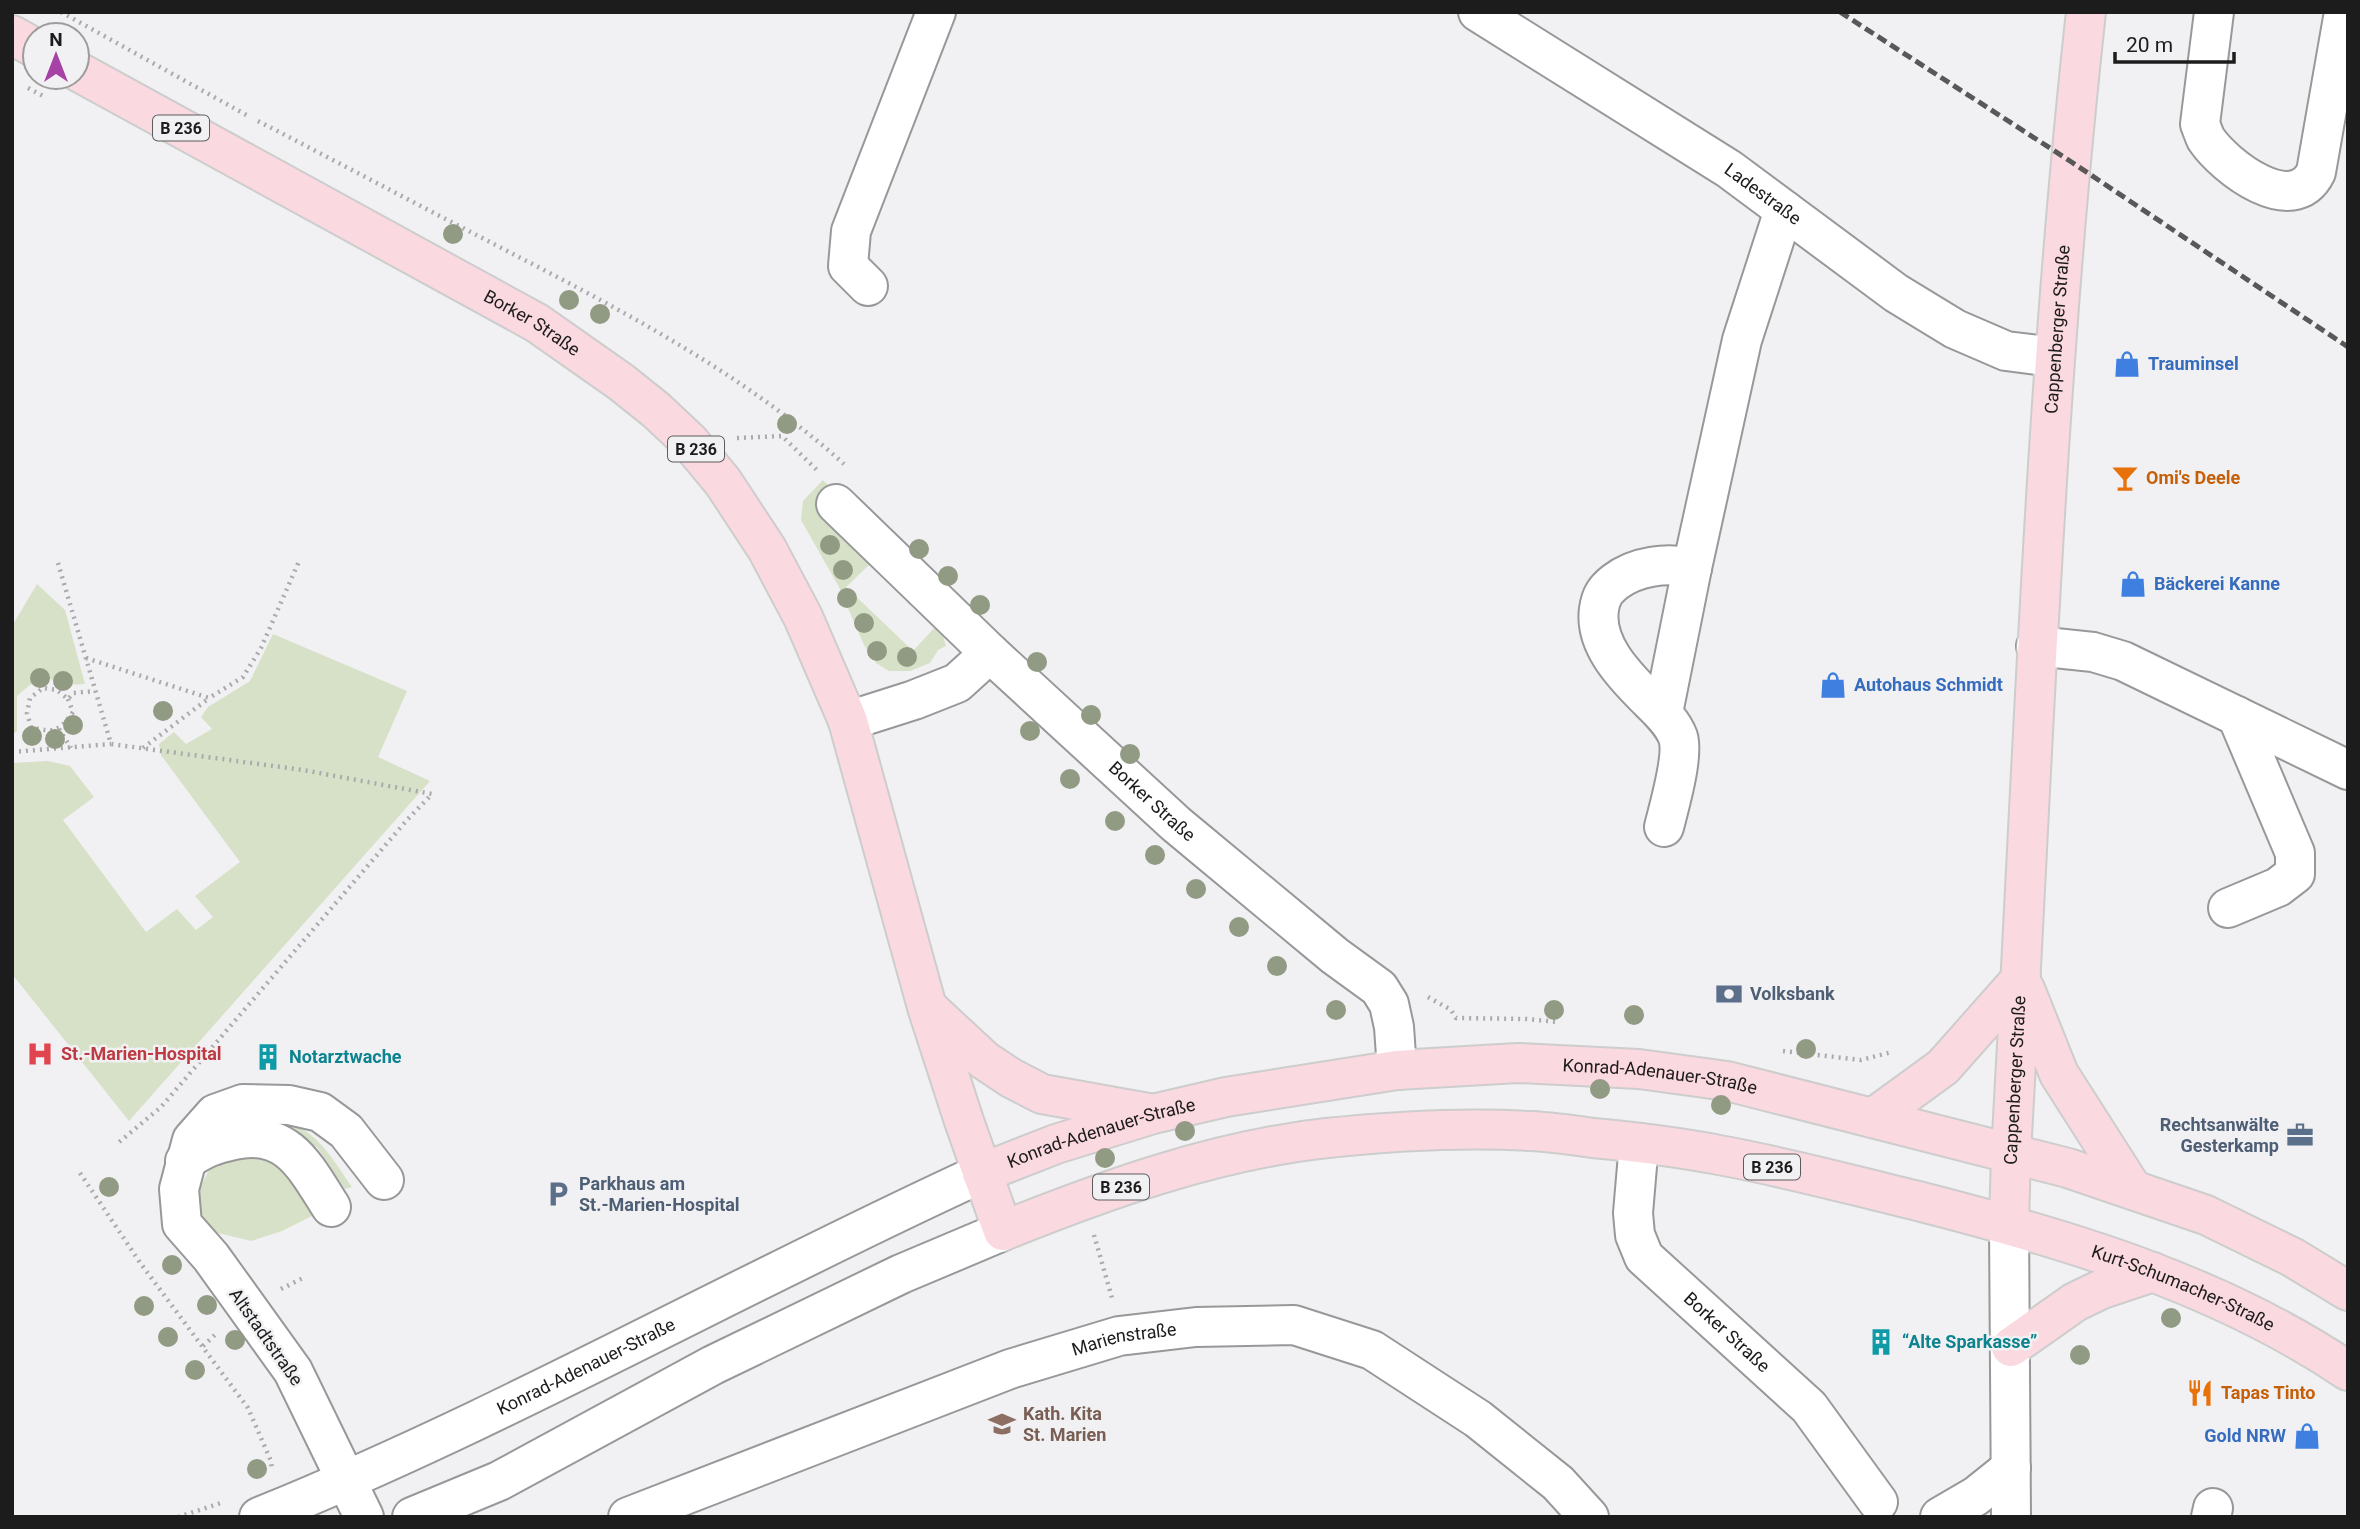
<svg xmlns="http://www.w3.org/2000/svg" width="2360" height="1529" viewBox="0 0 2360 1529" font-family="Roboto,sans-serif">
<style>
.green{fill:#d6e1c7}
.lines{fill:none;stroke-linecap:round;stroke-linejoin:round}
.minor-casing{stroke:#98989a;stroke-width:42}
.major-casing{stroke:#cdcdcd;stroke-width:42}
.path{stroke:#aaaaac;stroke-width:4.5;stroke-dasharray:2 5;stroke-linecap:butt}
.minor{stroke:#fff;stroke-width:38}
.major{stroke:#fbd9e0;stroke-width:38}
.rail{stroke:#585858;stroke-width:5;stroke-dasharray:10 5;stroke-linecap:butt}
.tree{fill:#919a82}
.labels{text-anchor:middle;stroke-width:5;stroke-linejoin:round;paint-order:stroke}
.shield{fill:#f1f1f3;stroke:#5c5c5c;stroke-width:2}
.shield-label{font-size:16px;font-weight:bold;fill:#1c1c1c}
.street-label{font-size:18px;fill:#1c1c1c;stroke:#f1f1f3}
.shop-label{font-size:18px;font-weight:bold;fill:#366cbe;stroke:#f1f1f3;text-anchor:start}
.food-label{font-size:18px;font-weight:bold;fill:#c56008;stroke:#f1f1f3;text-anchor:start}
.service-label{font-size:18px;font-weight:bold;fill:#4e5e75;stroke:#f1f1f3;text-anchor:start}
.health-label{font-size:18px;font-weight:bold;fill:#be3a42;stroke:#f1f1f3;text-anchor:start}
.culture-label{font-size:18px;font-weight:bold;fill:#0d838f;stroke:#f1f1f3;text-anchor:start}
.education-label{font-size:18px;font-weight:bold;fill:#785e54;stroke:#f1f1f3;text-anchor:start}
</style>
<rect width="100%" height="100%" fill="#f1f1f3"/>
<!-- green -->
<g class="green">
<path d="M 823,480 L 837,495 L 819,514 L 871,563 L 846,587 L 913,651 L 936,626 L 943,636 L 946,646 L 938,650 L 930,663 L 910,671 L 889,671 L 876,663 L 864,645 L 839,587 L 801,520 L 803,501 Z"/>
<path d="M 37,584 L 65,610 L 85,684 C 49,688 52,663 17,696 L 17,731 L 12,735 L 12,626 Z"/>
<path d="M 273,634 L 407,691 L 378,757 L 430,781 L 129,1121 L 12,974 L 12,763 L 48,761 L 70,766 L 94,797 L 63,820 L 146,932 L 177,909 L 196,930 L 213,917 L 195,896 L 240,862 L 161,755 L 159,744 L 174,732 L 186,744 L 212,729 L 201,717 L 208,707 L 250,681 Z"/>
<path d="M 262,1112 C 315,1128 322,1143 352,1187 L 345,1189 L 318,1148 Z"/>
<path d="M 230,1154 L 263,1154 L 289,1168 L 314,1215 L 282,1231 L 251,1241 L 214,1232 L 199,1211 L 200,1188 L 212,1164 Z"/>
</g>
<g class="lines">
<defs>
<g id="minor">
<path id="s1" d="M 1478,12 L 1729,169 L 1896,293 L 1955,329 L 2006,351 L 2054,357"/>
<path d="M 2214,12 L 2200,124 C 2202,129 2204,135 2206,139 C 2225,167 2293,219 2316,172 L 2344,12"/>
<path d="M 868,286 L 848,266 L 851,231 L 936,12"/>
<path id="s2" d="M 836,504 L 990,653 L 1176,824 L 1335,956 L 1379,988 L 1389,1004 L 1394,1027 L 1397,1070"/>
<path d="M 2036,646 L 2093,652 L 2123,661 L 2348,770"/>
<path d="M 1663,713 L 1692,568"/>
<path d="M 848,721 L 914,700 L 957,683 L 990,653"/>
<path d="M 1664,827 C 1669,807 1684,756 1678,737 C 1672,721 1657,708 1645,696 C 1622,673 1594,643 1599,609 C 1601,596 1605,590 1615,582 C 1636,566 1667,562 1692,568 L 1742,340 L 1784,210"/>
<path d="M 2228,908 L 2278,887 L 2295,874 L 2295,853 L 2237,716"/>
<path id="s3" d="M 1639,1143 L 1633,1213 L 1635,1235 L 1644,1257 L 1809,1407 L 1878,1502"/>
<path d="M 185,1161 C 204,1148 212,1145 234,1140 C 288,1128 306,1168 331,1207"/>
<path d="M 2009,1224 L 2011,1517"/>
<path id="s4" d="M 259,1517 C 506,1417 739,1284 982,1173"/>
<path d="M 364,1517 L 293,1371 L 211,1257 L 182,1224 L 179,1189 L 192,1140 L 215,1114 L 243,1104 L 289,1105 L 320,1112 L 346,1131 L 384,1180"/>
<path d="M 412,1517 L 499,1481 L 713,1365 L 901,1274 L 1003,1231"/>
<path id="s5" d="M 628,1517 L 1010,1369 L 1119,1336 L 1196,1327 L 1294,1325 L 1372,1350 L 1478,1419 L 1558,1483 L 1589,1517"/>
<path d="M 1940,1517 L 1976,1496 L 2011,1468"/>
<path d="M 2211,1517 L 2213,1508"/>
</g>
<g id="major">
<path d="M 12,35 L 35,48"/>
<path id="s6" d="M 77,71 L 537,323 L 621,382 L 656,410 L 689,441 L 723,482 L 767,549 L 803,617 L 848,721 L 927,1007 L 964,1121 L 1003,1231 C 1105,1190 1216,1150 1327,1138 C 1394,1131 1463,1127 1530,1131 C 1551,1132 1573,1135 1593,1138 C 1635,1142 1678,1147 1719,1155 C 1786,1167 1852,1185 1918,1201 C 2067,1239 2219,1284 2348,1371"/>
<path d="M 2025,989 L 2059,1074 L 2133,1190"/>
<path d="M 928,1008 L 984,1060 L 1011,1078 L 1042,1094 L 1148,1113"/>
<path d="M 1873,1118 L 1943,1067 L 2021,979"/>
<path id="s7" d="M 982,1173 L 1056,1144 L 1153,1114 L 1226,1097 L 1397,1070 L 1518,1063 L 1639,1069 L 1727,1081 L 2068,1168 L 2206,1215 L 2292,1257 L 2348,1291"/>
<path id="s8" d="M 2009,1224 L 2011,1153 C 2033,773 2044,392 2086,12"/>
<path d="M 2011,1347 L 2075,1302 L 2102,1289 L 2153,1272"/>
</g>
</defs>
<!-- minor casing -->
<use href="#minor" class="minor-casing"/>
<!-- major casing -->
<use href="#major" class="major-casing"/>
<!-- path -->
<g class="path">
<path d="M 61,12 L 250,117"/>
<path d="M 28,88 L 45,97"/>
<path d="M 258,121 C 343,165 428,210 513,254 C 629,314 746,376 844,464"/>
<path d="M 737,438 L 782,436 L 818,471"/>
<path d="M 58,563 L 111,744 L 303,770 L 432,794 L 407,820 L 161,1107 L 118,1143"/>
<path d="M 86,658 L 209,698 L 243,677 L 261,648 L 300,559"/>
<path d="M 68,699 L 73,712 C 59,732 53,733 31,727 L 27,713 L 30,698 L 43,688 L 57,690 L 68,699 L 73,693 L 95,691"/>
<path d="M 59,729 L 71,748"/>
<path d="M 143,748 L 208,699"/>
<path d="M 12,752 L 111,744"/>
<path d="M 1428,997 L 1451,1010 L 1456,1018 L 1526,1019 L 1559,1022"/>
<path d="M 1783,1051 L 1861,1060 L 1892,1052"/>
<path d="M 80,1173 L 141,1264 L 248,1408 L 271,1461 L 272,1470"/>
<path d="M 1094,1235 L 1112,1298"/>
<path d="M 281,1289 L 305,1277"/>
<path d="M 203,1346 L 217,1333"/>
<path d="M 178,1517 L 224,1502"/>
</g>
<!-- minor -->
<use href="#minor" class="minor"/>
<!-- major -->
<use href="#major" class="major"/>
<!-- rail -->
<path class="rail" d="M 1840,12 L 2070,161 L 2348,347"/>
</g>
<!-- trees -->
<g class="tree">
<circle cx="453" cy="234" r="10"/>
<circle cx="569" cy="300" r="10"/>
<circle cx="600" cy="314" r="10"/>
<circle cx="787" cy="424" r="10"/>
<circle cx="830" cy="545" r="10"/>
<circle cx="919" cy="549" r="10"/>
<circle cx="843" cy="570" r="10"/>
<circle cx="948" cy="576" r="10"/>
<circle cx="847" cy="598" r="10"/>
<circle cx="980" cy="605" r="10"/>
<circle cx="864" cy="623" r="10"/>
<circle cx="877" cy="651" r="10"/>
<circle cx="907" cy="657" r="10"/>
<circle cx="1037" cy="662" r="10"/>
<circle cx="40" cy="678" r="10"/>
<circle cx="63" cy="681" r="10"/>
<circle cx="163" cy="711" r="10"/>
<circle cx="1091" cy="715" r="10"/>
<circle cx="73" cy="725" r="10"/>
<circle cx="1030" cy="731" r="10"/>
<circle cx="32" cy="736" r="10"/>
<circle cx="55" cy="739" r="10"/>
<circle cx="1130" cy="754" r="10"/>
<circle cx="1070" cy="779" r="10"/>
<circle cx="1115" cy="821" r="10"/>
<circle cx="1155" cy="855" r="10"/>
<circle cx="1196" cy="889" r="10"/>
<circle cx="1239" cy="927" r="10"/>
<circle cx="1277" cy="966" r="10"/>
<circle cx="1336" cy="1010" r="10"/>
<circle cx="1554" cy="1010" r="10"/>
<circle cx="1634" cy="1015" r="10"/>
<circle cx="1806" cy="1049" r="10"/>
<circle cx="1600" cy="1089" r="10"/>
<circle cx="1721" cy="1105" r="10"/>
<circle cx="1185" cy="1131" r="10"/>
<circle cx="1105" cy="1158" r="10"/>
<circle cx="109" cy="1187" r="10"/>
<circle cx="172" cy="1265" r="10"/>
<circle cx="207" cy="1305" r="10"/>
<circle cx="144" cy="1306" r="10"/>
<circle cx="2171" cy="1318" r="10"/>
<circle cx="168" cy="1337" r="10"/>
<circle cx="235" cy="1340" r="10"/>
<circle cx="2080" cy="1355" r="10"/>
<circle cx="195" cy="1370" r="10"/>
<circle cx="257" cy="1469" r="10"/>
</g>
<!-- icons -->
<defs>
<symbol id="shop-bare" viewBox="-9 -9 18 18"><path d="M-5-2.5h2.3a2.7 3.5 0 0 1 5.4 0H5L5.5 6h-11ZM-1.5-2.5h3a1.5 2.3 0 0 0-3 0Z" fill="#3f7fe0" stroke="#f1f1f3" stroke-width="2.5" paint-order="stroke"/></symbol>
<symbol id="bar-bare" viewBox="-9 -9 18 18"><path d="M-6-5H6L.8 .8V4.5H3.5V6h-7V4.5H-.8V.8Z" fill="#e8710a" stroke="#f1f1f3" stroke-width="2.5" paint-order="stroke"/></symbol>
<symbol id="bank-bare" viewBox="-9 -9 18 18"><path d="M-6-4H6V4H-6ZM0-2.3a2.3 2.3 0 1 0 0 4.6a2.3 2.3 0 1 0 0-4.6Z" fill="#5c6f8a" stroke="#f1f1f3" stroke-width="2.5" paint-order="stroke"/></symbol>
<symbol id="hospital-bare" viewBox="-9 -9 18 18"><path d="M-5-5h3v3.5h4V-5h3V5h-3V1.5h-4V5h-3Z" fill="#e0444e" stroke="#f1f1f3" stroke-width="2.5" paint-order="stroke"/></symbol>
<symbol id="building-bare" viewBox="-9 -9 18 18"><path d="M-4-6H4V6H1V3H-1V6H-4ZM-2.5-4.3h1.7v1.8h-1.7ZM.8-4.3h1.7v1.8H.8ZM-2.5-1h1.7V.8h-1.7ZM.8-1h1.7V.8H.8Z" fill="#0f9aa8" stroke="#f1f1f3" stroke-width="2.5" paint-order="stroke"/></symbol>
<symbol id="office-bare" viewBox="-9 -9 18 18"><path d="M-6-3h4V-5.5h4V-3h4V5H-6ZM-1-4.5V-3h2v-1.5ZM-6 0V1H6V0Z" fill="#5c6f8a" stroke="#f1f1f3" stroke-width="2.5" paint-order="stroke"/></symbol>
<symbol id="parking-bare" viewBox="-9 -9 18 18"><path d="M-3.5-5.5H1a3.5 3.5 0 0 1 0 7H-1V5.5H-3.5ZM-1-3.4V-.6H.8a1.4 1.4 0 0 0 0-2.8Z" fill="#5c6f8a" stroke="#f1f1f3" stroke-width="2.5" paint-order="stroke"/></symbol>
<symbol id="restaurant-bare" viewBox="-9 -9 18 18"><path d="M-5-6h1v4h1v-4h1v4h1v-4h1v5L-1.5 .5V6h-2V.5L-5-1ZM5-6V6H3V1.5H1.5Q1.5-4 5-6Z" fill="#e8710a" stroke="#f1f1f3" stroke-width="2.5" paint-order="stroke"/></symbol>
<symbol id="school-bare" viewBox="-9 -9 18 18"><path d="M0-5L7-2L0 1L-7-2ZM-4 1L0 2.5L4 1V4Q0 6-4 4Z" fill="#8d6e63" stroke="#f1f1f3" stroke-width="2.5" paint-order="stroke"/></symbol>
</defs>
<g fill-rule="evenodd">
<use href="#shop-bare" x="2108" y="345" width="38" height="38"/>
<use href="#bar-bare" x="2106" y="459" width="38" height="38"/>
<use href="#shop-bare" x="2114" y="565" width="38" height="38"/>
<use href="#shop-bare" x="1814" y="666" width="38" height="38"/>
<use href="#bank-bare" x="1710" y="975" width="38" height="38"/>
<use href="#hospital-bare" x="21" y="1035" width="38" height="38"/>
<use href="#building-bare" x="249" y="1038" width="38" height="38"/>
<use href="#office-bare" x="2281" y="1116" width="38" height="38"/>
<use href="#parking-bare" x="539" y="1175" width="38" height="38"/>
<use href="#building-bare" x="1862" y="1323" width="38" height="38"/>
<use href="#restaurant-bare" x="2181" y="1374" width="38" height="38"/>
<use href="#school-bare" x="983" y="1405" width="38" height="38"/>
<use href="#shop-bare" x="2288" y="1417" width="38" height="38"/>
</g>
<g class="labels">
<!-- shield labels -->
<g class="shield">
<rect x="153" y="115.5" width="56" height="25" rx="5"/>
<rect x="668" y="436.5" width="56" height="25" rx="5"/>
<rect x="1744" y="1154.5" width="56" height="25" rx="5"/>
<rect x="1093" y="1174.5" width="56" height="25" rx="5"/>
</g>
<g class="shield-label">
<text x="181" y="134">B 236</text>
<text x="696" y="455">B 236</text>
<text x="1772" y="1173">B 236</text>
<text x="1121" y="1193">B 236</text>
</g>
<!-- street labels -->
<g class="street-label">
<text dy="6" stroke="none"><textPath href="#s1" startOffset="338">Ladestraße</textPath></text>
<text dy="6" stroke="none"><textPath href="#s6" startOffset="520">Borker Straße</textPath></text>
<text dy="6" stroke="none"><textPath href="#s8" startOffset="896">Cappenberger Straße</textPath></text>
<text dy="6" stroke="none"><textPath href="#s2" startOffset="434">Borker Straße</textPath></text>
<text dy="6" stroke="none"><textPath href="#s7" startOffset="693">Konrad-Adenauer-Straße</textPath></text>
<text dy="6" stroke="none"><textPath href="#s8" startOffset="144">Cappenberger Straße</textPath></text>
<text dy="6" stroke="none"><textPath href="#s7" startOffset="126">Konrad-Adenauer-Straße</textPath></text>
<text dy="6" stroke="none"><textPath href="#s6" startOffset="2790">Kurt-Schumacher-Straße</textPath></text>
<text dy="6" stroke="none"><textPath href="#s3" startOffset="228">Borker Straße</textPath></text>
<text transform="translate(266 1337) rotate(55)" y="6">Altstadtstraße</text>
<text dy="6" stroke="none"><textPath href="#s5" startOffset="528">Marienstraße</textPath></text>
<text dy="6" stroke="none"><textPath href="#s4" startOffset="360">Konrad-Adenauer-Straße</textPath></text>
</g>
<!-- shop labels -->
<g class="shop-label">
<text x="2148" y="370">Trauminsel</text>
<text x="2154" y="590">Bäckerei Kanne</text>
<text x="1854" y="691">Autohaus Schmidt</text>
<text x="2286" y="1442" text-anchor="end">Gold NRW</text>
</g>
<!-- food labels -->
<g class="food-label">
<text x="2146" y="484">Omi's Deele</text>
<text x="2221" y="1399">Tapas Tinto</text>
</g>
<!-- service labels -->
<g class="service-label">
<text x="1750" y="1000">Volksbank</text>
<text x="2279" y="1131" text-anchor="end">Rechtsanwälte<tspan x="2279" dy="21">Gesterkamp</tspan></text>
<text x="579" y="1190">Parkhaus am<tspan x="579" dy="21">St.-Marien-Hospital</tspan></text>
</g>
<!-- health labels -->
<g class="health-label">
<text x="61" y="1060">St.-Marien-Hospital</text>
</g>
<!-- culture labels -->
<g class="culture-label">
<text x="289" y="1063">Notarztwache</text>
<text x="1902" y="1348">“Alte Sparkasse”</text>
</g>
<!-- education labels -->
<g class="education-label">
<text x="1023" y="1420">Kath. Kita<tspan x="1023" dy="21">St. Marien</tspan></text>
</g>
</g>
<!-- border -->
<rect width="2360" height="1529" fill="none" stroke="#1c1c1c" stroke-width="28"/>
<!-- north arrow -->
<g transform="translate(56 56)"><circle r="33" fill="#f1f1f3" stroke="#9c9c9d" stroke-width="2"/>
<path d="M0-5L12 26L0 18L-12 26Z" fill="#a641a6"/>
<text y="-10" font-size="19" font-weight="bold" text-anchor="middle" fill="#1c1c1c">N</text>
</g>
<!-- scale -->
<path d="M2115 52v10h119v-10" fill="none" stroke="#1c1c1c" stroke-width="3.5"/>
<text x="2126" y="52" font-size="21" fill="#1c1c1c" stroke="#f1f1f3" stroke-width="5" paint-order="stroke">20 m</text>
</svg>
